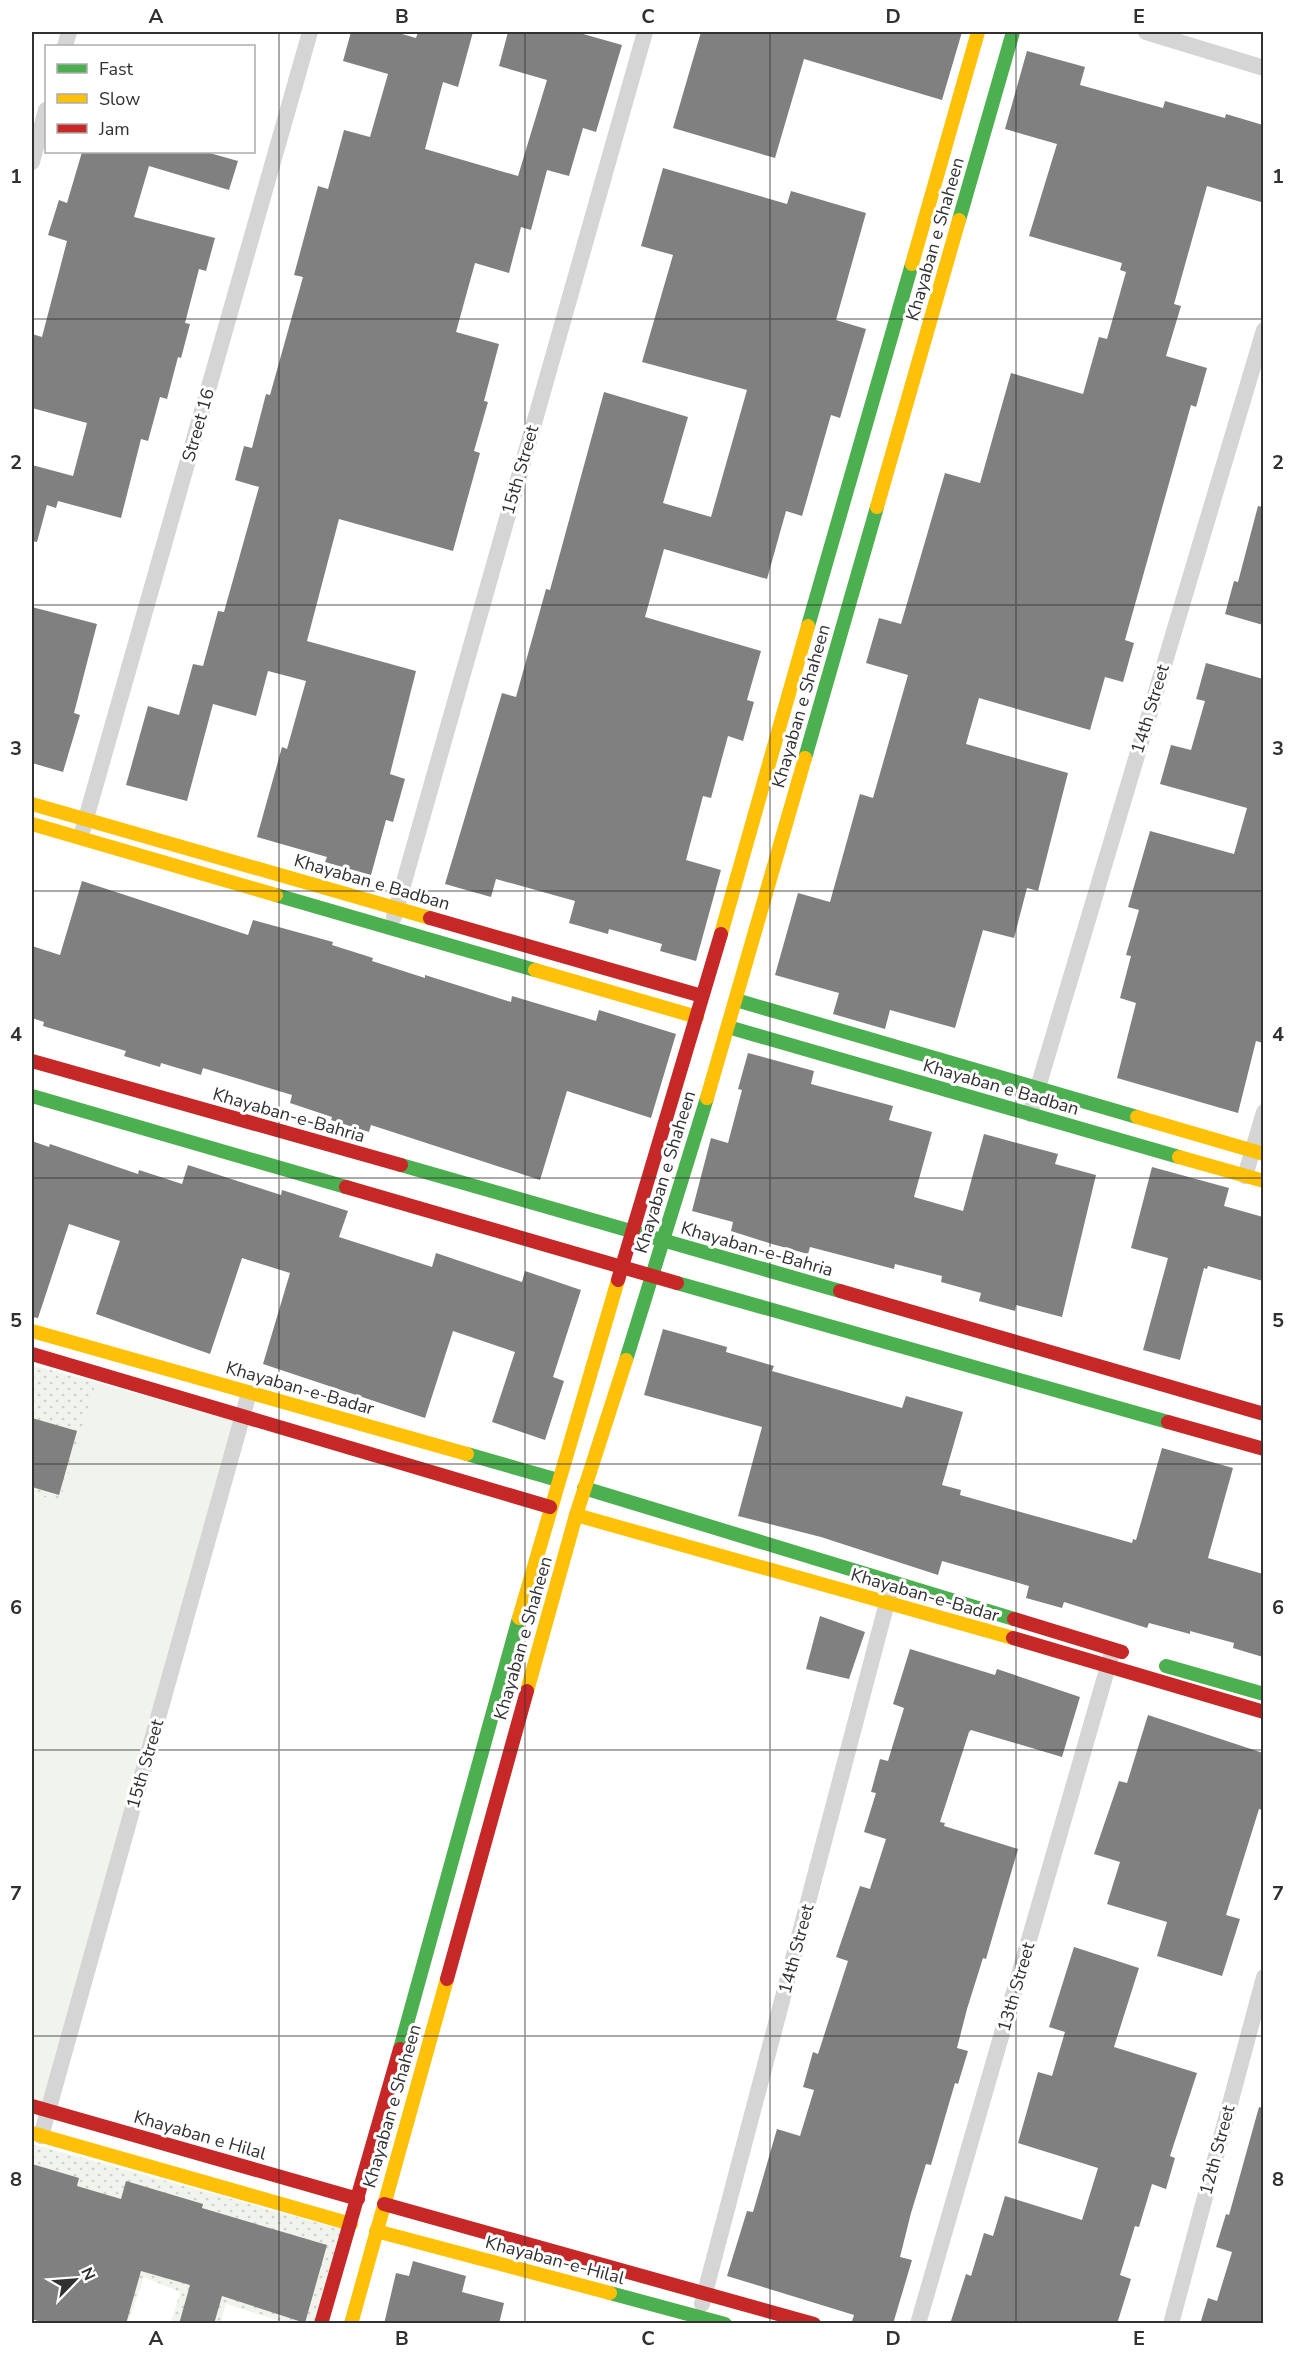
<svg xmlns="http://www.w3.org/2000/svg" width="1295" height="2355" viewBox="0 0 1295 2355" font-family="'Nunito Sans',sans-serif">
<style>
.grass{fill:#f1f3ed}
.park{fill:url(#park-dots)}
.building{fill:#808080}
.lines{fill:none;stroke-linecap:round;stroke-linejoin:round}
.street{stroke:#d5d5d5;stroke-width:16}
.fast{stroke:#4caf50;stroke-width:14}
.slow{stroke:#ffc107;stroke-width:14}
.jam{stroke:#c62828;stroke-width:14}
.grid{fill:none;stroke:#313131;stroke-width:1.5;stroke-opacity:0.55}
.labels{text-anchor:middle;stroke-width:6;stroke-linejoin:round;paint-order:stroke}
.street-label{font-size:18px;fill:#313131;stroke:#fff}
.neatline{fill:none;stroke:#313131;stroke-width:2}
.grid-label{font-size:20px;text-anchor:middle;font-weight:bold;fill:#313131}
</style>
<defs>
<pattern id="park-dots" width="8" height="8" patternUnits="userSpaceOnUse" patternTransform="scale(1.5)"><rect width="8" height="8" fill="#f1f3ed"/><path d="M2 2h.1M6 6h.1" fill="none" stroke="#cfd1cc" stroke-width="1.8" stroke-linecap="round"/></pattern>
</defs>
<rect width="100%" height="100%" fill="#fff"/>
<!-- grass -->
<path class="grass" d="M 92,1381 L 233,1421 L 44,2103 L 32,2099 L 32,1494 L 60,1501 Z"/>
<!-- park -->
<g class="park">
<path d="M 32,1365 L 96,1382 L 60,1501 L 32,1494 Z"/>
<path d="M 32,2144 L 344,2230 L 314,2323 L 286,2323 L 226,2304 L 220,2323 L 171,2323 L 180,2292 L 144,2277 L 128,2323 L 32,2323 Z"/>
</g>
<!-- building -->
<g class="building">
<path d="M 351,32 L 395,32 L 416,38 L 418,32 L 473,32 L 458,87 L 443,82 L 425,149 L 518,176 L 547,80 L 499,66 L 508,32 L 576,32 L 622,45 L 596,132 L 583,128 L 569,176 L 547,170 L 531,230 L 521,227 L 509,273 L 475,263 L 456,332 L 499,344 L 484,401 L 488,402 L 474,451 L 480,453 L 453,551 L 339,519 L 307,641 L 416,671 L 390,774 L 405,779 L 393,822 L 386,820 L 371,875 L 325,862 L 327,857 L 257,837 L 282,747 L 287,749 L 306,681 L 268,671 L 256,716 L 213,704 L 187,801 L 126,785 L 148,706 L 179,715 L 193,664 L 203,666 L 218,611 L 224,612 L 259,487 L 235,480 L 244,446 L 252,448 L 266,394 L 270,395 L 303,277 L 294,275 L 318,186 L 328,189 L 344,130 L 370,137 L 388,74 L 343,61 Z"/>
<path d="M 701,32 L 962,32 L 942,100 L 804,59 L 775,158 L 673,128 Z"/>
<path d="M 1027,51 L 1085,67 L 1080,85 L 1163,108 L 1165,101 L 1225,118 L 1226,114 L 1263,125 L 1263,192 L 1261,202 L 1207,186 L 1174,304 L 1181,306 L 1166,356 L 1207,368 L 1196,407 L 1191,405 L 1125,640 L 1134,643 L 1123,682 L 1105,677 L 1090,730 L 979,698 L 966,744 L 1068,773 L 1038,891 L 1027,888 L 1014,938 L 983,930 L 955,1028 L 890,1010 L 885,1029 L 833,1014 L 839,993 L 775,975 L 798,893 L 830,902 L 860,794 L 873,798 L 908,675 L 866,663 L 879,618 L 901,624 L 945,473 L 980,483 L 1011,373 L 1083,394 L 1099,337 L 1107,339 L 1126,272 L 1120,270 L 1122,263 L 1029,236 L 1057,144 L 1005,129 Z"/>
<path d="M 82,152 L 206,152 L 238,161 L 229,190 L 149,166 L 134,217 L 215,238 L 206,271 L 199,269 L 185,323 L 190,324 L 181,358 L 178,357 L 167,399 L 160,397 L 148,441 L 141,439 L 121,518 L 58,501 L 56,508 L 47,505 L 37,542 L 32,541 L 32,465 L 73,476 L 87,423 L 32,408 L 32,334 L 42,337 L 67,241 L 48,235 L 59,200 L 67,203 Z"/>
<path d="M 663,168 L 787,204 L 791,191 L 866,213 L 836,320 L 866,329 L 840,418 L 831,415 L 802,516 L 786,511 L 767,579 L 664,549 L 645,617 L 761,651 L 747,700 L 754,702 L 743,741 L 728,736 L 711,798 L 703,796 L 686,860 L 721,870 L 696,961 L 660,951 L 662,944 L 609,929 L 608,934 L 569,923 L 575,901 L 496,879 L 491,897 L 445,884 L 502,693 L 516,697 L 546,589 L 550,590 L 604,392 L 688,417 L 663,503 L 711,517 L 747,390 L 642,362 L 673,255 L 641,246 Z"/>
<path d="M 1258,506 L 1263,507 L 1263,625 L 1225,614 L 1234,581 L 1238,582 Z"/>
<path d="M 32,607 L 97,624 L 74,713 L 80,715 L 63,772 L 32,763 Z"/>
<path d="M 1206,663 L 1263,679 L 1263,1043 L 1256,1041 L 1238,1113 L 1117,1078 L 1136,1003 L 1120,998 L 1131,956 L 1126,955 L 1139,910 L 1128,907 L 1150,831 L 1234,854 L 1247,808 L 1160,784 L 1171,745 L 1191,750 L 1205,701 L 1196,699 Z"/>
<path d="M 82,881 L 248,935 L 253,920 L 333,942 L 332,945 L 373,958 L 372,961 L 425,978 L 425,975 L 511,1002 L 512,996 L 596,1021 L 599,1010 L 676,1034 L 651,1118 L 567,1091 L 540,1180 L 371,1125 L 369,1132 L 331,1120 L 332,1117 L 290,1103 L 292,1095 L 203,1068 L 201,1075 L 161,1063 L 160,1067 L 124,1056 L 126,1051 L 43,1026 L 44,1022 L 32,1018 L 32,946 L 60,955 Z"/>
<path d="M 748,1053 L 814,1071 L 811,1084 L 893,1106 L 889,1120 L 932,1132 L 914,1197 L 963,1211 L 984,1134 L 1058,1154 L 1055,1164 L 1096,1175 L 1062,1317 L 1016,1305 L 1015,1311 L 979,1301 L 981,1293 L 941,1282 L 942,1276 L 895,1264 L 894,1269 L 810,1247 L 808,1254 L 772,1244 L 731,1231 L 733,1222 L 692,1211 L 711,1138 L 728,1143 L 742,1090 L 738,1089 Z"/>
<path d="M 32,1141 L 49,1147 L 50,1144 L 138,1174 L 139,1170 L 182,1184 L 188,1165 L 281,1195 L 282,1190 L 348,1211 L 339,1237 L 432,1267 L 436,1253 L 522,1282 L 525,1271 L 581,1290 L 553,1377 L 564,1381 L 545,1440 L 492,1422 L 515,1352 L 453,1331 L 425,1418 L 263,1364 L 290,1273 L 242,1258 L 210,1354 L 96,1314 L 120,1241 L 69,1224 L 38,1318 L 32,1317 Z"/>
<path d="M 1152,1167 L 1229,1188 L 1224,1206 L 1263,1217 L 1263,1281 L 1208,1266 L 1207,1269 L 1204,1268 L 1180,1360 L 1143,1350 L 1168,1258 L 1131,1248 Z"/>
<path d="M 663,1329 L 727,1347 L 726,1352 L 774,1366 L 772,1371 L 902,1408 L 906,1396 L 963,1412 L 942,1485 L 961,1490 L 960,1495 L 1132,1543 L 1133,1539 L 1136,1540 L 1162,1448 L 1233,1468 L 1208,1558 L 1263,1574 L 1263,1657 L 1233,1648 L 1234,1643 L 1190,1631 L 1190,1634 L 1149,1623 L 1147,1628 L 1064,1602 L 1062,1608 L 1026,1598 L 1029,1586 L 942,1561 L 938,1575 L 821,1537 L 738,1516 L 762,1427 L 644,1395 Z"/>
<path d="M 32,1418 L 77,1431 L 59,1495 L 32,1487 Z"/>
<path d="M 820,1616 L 865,1632 L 849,1679 L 806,1669 Z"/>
<path d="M 910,1649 L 995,1675 L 997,1669 L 1080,1697 L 1062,1757 L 971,1730 L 969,1732 L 940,1822 L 945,1823 L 944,1826 L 1018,1849 L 986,1959 L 983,1958 L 967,2009 L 957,2048 L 968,2051 L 958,2084 L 955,2083 L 931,2165 L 926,2164 L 911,2213 L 900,2257 L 912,2260 L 893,2324 L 851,2324 L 854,2315 L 727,2276 L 747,2211 L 753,2212 L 777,2129 L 800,2136 L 814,2090 L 803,2087 L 813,2052 L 818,2054 L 848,1961 L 836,1957 L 860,1886 L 870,1889 L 886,1839 L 864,1832 L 876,1793 L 871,1792 L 880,1759 L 888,1761 L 904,1708 L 893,1704 Z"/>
<path d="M 1148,1715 L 1263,1753 L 1263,1810 L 1259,1809 L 1226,1915 L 1240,1919 L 1222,1976 L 1157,1956 L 1167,1922 L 1107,1904 L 1120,1862 L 1094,1854 L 1119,1781 L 1127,1783 Z"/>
<path d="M 1074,1947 L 1139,1968 L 1114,2047 L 1197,2073 L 1170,2156 L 1175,2158 L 1166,2189 L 1152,2184 L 1139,2227 L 1135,2226 L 1120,2275 L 1131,2279 L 1117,2324 L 950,2324 L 966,2274 L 971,2276 L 984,2233 L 993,2236 L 1005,2196 L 1082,2220 L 1098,2168 L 1018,2143 L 1038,2072 L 1052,2076 L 1065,2032 L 1049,2027 Z"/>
<path d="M 1259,2107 L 1263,2108 L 1263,2324 L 1200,2324 L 1208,2298 L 1217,2301 L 1232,2252 L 1216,2247 L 1226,2214 L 1229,2215 Z"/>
<path d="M 32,2164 L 79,2178 L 77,2186 L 121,2199 L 126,2181 L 203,2204 L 202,2208 L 327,2245 L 305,2323 L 222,2296 L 214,2324 L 179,2324 L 190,2285 L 141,2271 L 126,2324 L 46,2324 L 32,2319 Z"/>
<path d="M 413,2261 L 466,2276 L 462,2292 L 504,2303 L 499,2324 L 384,2324 L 396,2273 L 409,2276 Z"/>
</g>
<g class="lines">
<!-- street -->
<g class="street">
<path d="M 1146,32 L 1264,68"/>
<path d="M 65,46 L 69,32"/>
<path d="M 32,162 L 46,110"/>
<path d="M 83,829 L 310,32"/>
<path d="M 394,917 L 645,32"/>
<path d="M 1030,1114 L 1264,330"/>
<path d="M 1245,1176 L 1264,1112"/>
<path d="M 41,2136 L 249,1393"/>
<path d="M 702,2304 L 889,1595"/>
<path d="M 918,2324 L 1111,1656"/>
<path d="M 1171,2324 L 1264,1977"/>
</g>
<!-- fast -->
<g class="fast">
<path d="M 959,220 L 1013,32"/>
<path d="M 808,626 L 912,264"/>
<path d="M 805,758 L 877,507"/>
<path d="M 276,895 L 535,970"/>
<path d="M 736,1000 L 1137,1117"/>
<path d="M 728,1027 L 1179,1157"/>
<path d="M 32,1096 L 346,1187"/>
<path d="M 401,1165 L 840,1291"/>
<path d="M 677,1283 L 1168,1422"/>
<path d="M 626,1360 L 707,1098"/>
<path d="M 467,1454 L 558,1480"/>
<path d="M 584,1488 L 1014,1619"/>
<path d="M 1166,1666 L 1264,1694"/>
<path d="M 400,2049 L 519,1618"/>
<path d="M 610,2293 L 725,2324"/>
</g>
<!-- slow -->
<g class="slow">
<path d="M 912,264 L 978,32"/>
<path d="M 877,507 L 959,220"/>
<path d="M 32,804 L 430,918"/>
<path d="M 32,824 L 276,895"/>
<path d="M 721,934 L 808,626"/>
<path d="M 535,970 L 697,1017"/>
<path d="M 707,1098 L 805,758"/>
<path d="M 1137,1117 L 1264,1154"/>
<path d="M 1179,1157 L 1264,1181"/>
<path d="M 32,1331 L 467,1454"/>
<path d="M 576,1515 L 1013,1638"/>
<path d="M 519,1618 L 618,1280"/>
<path d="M 527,1691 L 576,1515 L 626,1360"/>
<path d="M 32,2133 L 351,2224"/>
<path d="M 376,2231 L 610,2293"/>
<path d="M 351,2324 L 447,1979"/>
</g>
<!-- jam -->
<g class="jam">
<path d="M 430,918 L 702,996"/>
<path d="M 32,1061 L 401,1165"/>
<path d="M 346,1187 L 677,1283"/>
<path d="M 618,1280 L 721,934"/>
<path d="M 840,1291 L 1264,1414"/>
<path d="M 32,1354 L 550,1507"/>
<path d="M 1168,1422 L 1264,1449"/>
<path d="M 1014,1619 L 1122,1652"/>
<path d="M 1013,1638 L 1264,1712"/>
<path d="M 447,1979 L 527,1691"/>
<path d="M 32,2106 L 358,2199"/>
<path d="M 384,2204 L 814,2324"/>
<path d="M 321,2324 L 400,2049"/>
</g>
</g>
<!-- grid -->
<path class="grid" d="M 279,32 L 279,2324M 525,32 L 525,2324M 770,32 L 770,2324M 1016,32 L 1016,2324M 32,319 L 1264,319M 32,605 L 1264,605M 32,891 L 1264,891M 32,1178 L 1264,1178M 32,1464 L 1264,1464M 32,1750 L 1264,1750M 32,2036 L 1264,2036"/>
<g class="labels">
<!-- street labels -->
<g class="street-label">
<text transform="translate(935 239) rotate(-74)" y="6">Khayaban e Shaheen</text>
<text transform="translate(198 425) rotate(-74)" y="6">Street 16</text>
<text transform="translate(520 470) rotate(-74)" y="6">15th Street</text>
<text transform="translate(801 706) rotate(-74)" y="6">Khayaban e Shaheen</text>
<text transform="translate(1150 709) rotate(-73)" y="6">14th Street</text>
<text transform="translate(372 882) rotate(16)" y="6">Khayaban e Badban</text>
<text transform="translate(1001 1087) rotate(16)" y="6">Khayaban e Badban</text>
<text transform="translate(289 1115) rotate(16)" y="6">Khayaban-e-Bahria</text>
<text transform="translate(665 1172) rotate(-73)" y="6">Khayaban e Shaheen</text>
<text transform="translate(757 1249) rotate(16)" y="6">Khayaban-e-Bahria</text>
<text transform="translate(300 1388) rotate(16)" y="6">Khayaban-e-Badar</text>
<text transform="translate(925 1595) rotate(16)" y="6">Khayaban-e-Badar</text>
<text transform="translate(523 1638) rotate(-74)" y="6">Khayaban e Shaheen</text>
<text transform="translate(145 1764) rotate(-74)" y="6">15th Street</text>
<text transform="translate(796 1949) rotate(-75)" y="6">14th Street</text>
<text transform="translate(1016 1987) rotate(-74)" y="6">13th Street</text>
<text transform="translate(392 2106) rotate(-74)" y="6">Khayaban e Shaheen</text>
<text transform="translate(200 2135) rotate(16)" y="6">Khayaban e Hilal</text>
<text transform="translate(1217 2150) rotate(-75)" y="6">12th Street</text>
<text transform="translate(555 2260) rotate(15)" y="6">Khayaban-e-Hilal</text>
</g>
</g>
<!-- border -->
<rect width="1295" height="2355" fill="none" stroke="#ffffff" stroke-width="66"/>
<!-- legend -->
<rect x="45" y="45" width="210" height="108" fill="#ffffff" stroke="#adadad" stroke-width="1.5"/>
<rect x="57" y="64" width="30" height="9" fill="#4caf50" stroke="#adadad" stroke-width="1.5"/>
<text x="99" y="75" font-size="18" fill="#313131">Fast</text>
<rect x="57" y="94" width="30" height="9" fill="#ffc107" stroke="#adadad" stroke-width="1.5"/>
<text x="99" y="105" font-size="18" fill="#313131">Slow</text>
<rect x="57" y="124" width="30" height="9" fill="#c62828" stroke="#adadad" stroke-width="1.5"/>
<text x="99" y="135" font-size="18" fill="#313131">Jam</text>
<!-- north arrow -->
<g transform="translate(75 2280) rotate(65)" stroke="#ffffff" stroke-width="4.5" paint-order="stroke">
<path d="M0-4.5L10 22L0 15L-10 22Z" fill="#313131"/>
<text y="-9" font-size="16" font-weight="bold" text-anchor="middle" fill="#313131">N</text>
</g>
<rect x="33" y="33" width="1229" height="2289" class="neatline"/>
<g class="grid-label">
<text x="156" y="23">A</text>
<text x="402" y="23">B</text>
<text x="648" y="23">C</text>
<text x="893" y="23">D</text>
<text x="1139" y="23">E</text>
<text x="16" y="183">1</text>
<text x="1278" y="183">1</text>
<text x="16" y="469">2</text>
<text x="1278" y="469">2</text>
<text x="16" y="755">3</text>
<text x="1278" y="755">3</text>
<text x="16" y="1041">4</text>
<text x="1278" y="1041">4</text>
<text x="16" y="1327">5</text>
<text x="1278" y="1327">5</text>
<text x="16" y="1614">6</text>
<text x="1278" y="1614">6</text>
<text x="16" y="1900">7</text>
<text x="1278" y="1900">7</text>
<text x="16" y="2186">8</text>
<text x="1278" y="2186">8</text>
<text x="156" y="2345">A</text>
<text x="402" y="2345">B</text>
<text x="648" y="2345">C</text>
<text x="893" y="2345">D</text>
<text x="1139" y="2345">E</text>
</g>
</svg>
